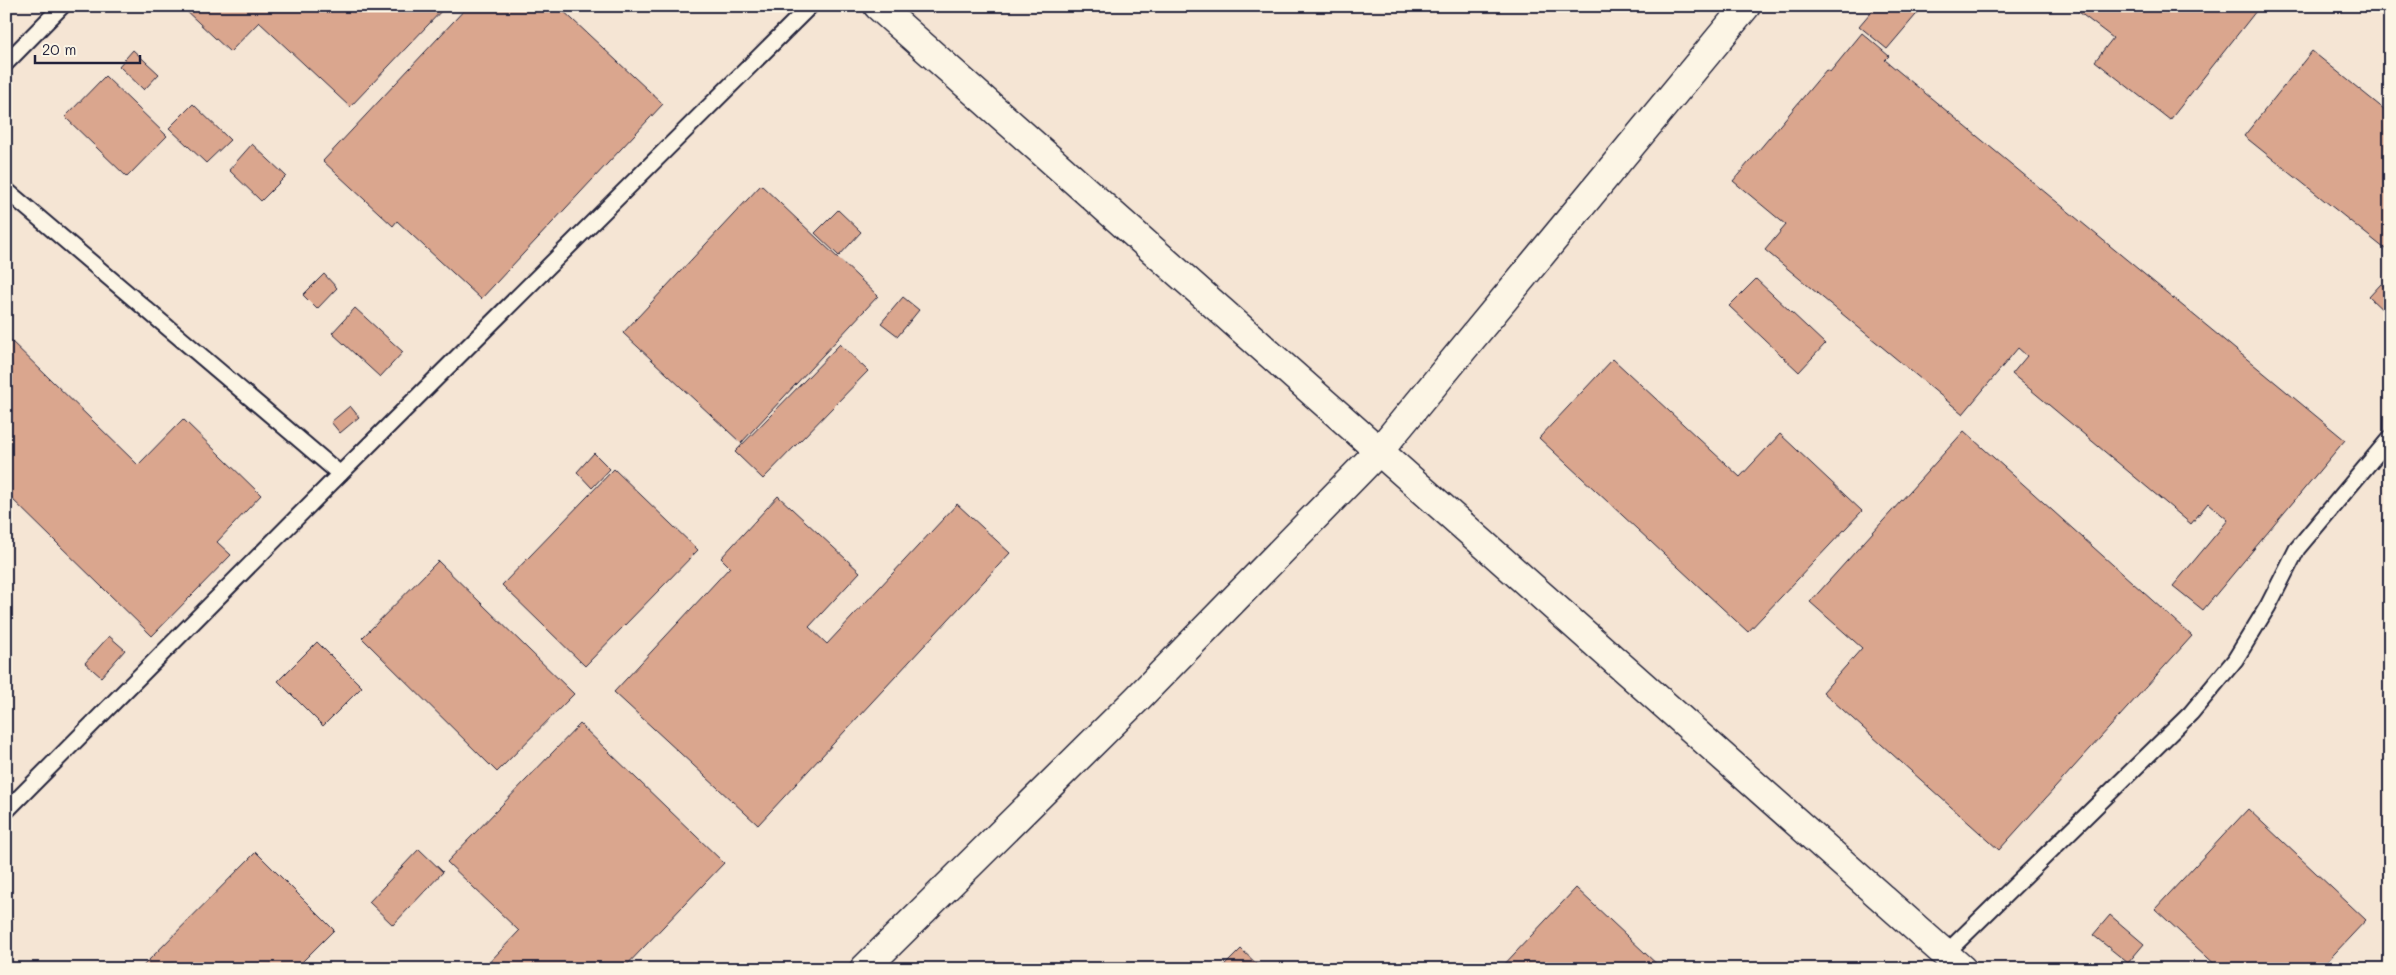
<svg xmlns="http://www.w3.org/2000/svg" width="2396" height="975" viewBox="0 0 2396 975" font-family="Mali,sans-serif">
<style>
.building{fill:#daa68e;stroke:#22223b}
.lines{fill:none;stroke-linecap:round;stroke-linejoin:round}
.service-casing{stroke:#22223b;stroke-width:19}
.minor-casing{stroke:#22223b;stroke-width:31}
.service{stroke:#fcf5e5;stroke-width:15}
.minor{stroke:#fcf5e5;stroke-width:28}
</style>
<rect width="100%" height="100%" fill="#f5e5d4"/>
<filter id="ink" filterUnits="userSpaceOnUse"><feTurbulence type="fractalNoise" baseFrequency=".02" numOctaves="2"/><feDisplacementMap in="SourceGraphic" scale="10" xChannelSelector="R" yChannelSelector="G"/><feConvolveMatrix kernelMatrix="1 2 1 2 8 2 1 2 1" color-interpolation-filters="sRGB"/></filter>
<g filter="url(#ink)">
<!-- building -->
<g class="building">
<path d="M 185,6 L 446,6 L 350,107 L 259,22 L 230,52 L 183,8 Z"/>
<path d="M 468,6 L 558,6 L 663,104 L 481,299 L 397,221 L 393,226 L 323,161 Z"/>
<path d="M 1876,6 L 1918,6 L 1921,9 L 1887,49 L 1859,26 Z"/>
<path d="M 2071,6 L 2260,6 L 2170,120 L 2095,61 L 2113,38 Z"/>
<path d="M 1862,33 L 1889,56 L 1885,60 L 2345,440 L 2203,610 L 2173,586 L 2228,520 L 2208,503 L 2191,524 L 2012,374 L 2027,356 L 2018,348 L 1963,414 L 1765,250 L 1786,225 L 1733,181 L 1826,70 L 1830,72 Z"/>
<path d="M 133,50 L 159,74 L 144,90 L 119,66 Z"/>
<path d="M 2312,51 L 2390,114 L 2390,253 L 2244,136 Z"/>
<path d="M 105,76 L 167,136 L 127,177 L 65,117 Z"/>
<path d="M 193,104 L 230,140 L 206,163 L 169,128 Z"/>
<path d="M 252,144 L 286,176 L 261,201 L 229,170 Z"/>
<path d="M 761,185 L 878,296 L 741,443 L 623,333 Z"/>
<path d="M 838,210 L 861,232 L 839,256 L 815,233 Z"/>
<path d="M 324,274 L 337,288 L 317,309 L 303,295 Z"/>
<path d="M 1756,279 L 1825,344 L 1799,372 L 1729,306 Z"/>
<path d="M 2381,284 L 2390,292 L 2390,317 L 2369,297 Z"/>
<path d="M 903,297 L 919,310 L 898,336 L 881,323 Z"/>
<path d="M 355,308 L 403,352 L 380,377 L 332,333 Z"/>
<path d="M 6,336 L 138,465 L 183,419 L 261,495 L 217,542 L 231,555 L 152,636 L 6,493 Z"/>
<path d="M 840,344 L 868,371 L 763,479 L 735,452 Z"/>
<path d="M 1613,359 L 1740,477 L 1780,434 L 1862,511 L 1748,632 L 1539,438 Z"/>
<path d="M 350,406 L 359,417 L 340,433 L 331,422 Z"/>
<path d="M 1964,431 L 2192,636 L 1999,850 L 1823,692 L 1862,648 L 1810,602 Z"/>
<path d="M 594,453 L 610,469 L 592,488 L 577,472 Z"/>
<path d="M 614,469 L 698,550 L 585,666 L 502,585 Z"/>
<path d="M 778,496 L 860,572 L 809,627 L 827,644 L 957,504 L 1010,553 L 758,825 L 614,692 L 730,567 L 721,558 Z"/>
<path d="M 438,561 L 574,694 L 497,772 L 362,638 Z"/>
<path d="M 109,636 L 125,650 L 101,677 L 85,663 Z"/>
<path d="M 317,642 L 362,687 L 323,726 L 278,681 Z"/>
<path d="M 580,724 L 724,863 L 623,969 L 483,969 L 519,931 L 447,862 Z"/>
<path d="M 2248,809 L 2366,920 L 2320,969 L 2220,969 L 2155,909 Z"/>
<path d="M 419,849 L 443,872 L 393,925 L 369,902 Z"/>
<path d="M 256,852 L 334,930 L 295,969 L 140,969 Z"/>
<path d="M 1576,888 L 1662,969 L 1500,969 Z"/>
<path d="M 2110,915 L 2144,944 L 2128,963 L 2093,935 Z"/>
<path d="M 1241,949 L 1262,969 L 1221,969 Z"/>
</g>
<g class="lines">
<defs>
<g id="service">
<path d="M 6,63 L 62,6"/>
<path d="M 6,190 L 340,474"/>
<path d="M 6,811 L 340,474 L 810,6"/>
<path d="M 1945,954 L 2191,713 L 2235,660 L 2268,606 L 2297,549 L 2390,438"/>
</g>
<g id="minor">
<path d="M 878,6 L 1962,969"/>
<path d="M 864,969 L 1137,699 L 1379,451 L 1746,6"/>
</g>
</defs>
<!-- service casing -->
<use href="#service" class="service-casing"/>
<!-- minor casing -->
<use href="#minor" class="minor-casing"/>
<!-- service -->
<use href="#service" class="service"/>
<!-- minor -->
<use href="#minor" class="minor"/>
</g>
</g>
<!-- margin -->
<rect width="2396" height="975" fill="none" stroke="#fcf5e5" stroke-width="25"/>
<rect x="12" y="12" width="2371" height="950" fill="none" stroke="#22223b" stroke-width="2" filter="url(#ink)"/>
<!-- scale -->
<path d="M35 55v8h105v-8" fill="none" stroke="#22223b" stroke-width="2.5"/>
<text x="42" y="55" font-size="15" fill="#22223b" stroke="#fcf5e5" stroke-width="4" paint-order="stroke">20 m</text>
</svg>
